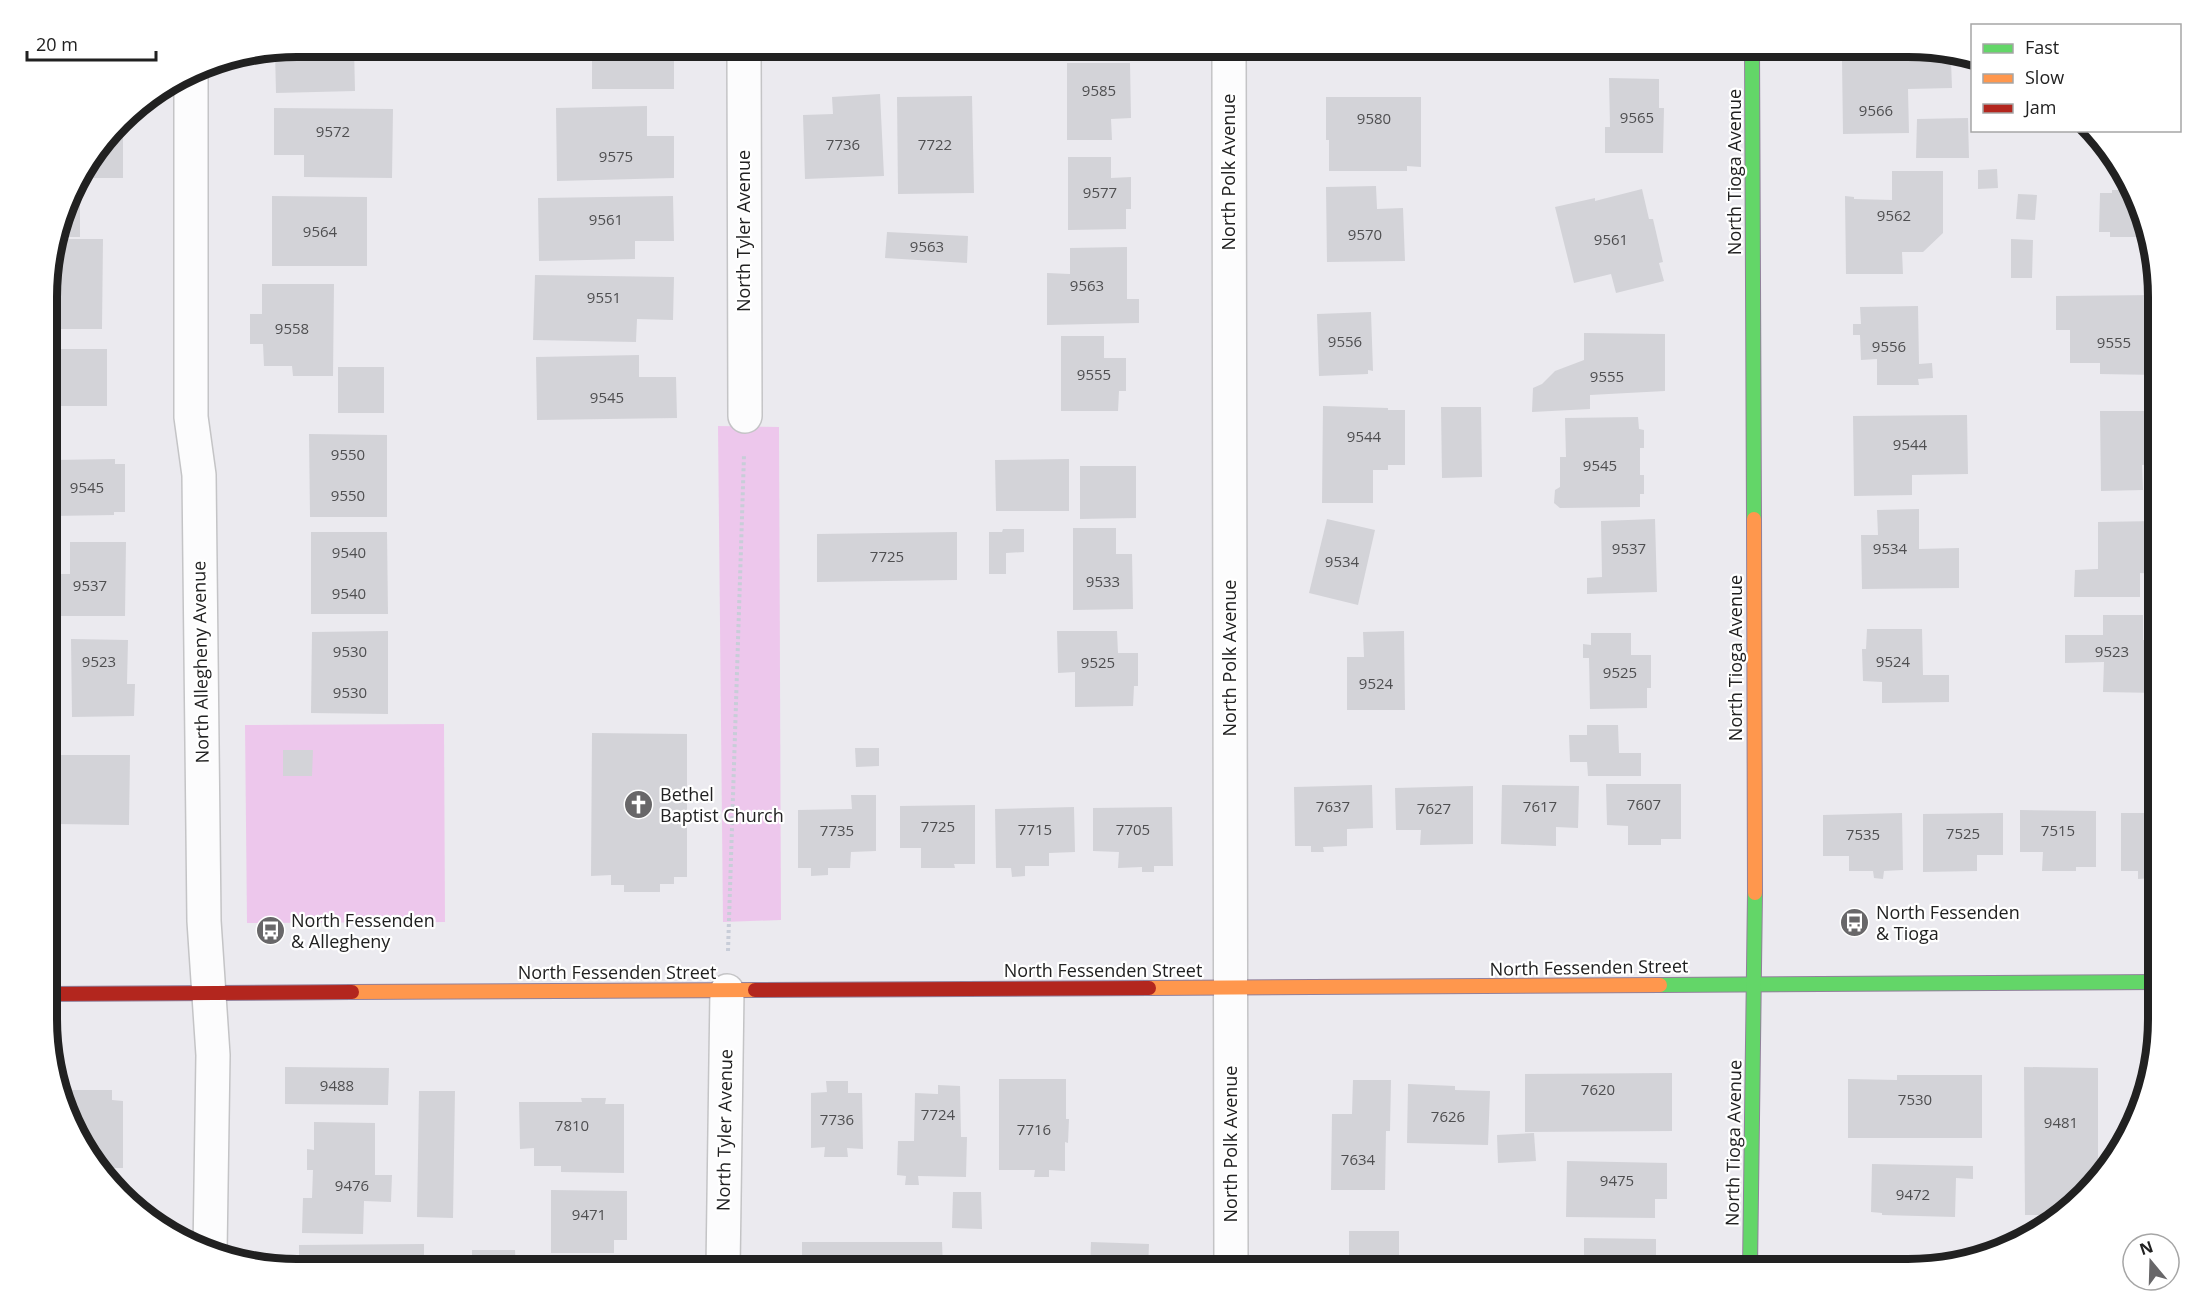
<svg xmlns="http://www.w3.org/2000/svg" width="2205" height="1316" viewBox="0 0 2205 1316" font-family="'Open Sans',sans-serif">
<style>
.grass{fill:#edc7ec}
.building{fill:#d3d3d8}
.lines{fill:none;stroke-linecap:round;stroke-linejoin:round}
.street-casing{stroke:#c4c4c6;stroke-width:36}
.fast-casing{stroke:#91809b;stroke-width:16}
.slow-casing{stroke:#91809b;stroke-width:16}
.jam-casing{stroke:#91809b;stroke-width:16}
.path{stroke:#c8cdd8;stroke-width:4;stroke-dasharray:3 3;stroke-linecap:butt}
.street{stroke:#fcfcfd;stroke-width:33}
.fast{stroke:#63d668;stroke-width:14}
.slow{stroke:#ff974d;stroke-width:14}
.jam{stroke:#b3261e;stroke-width:14}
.labels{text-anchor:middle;stroke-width:4.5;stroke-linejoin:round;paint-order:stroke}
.number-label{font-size:15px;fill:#4f4f51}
.street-label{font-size:18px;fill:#212121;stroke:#fff}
.poi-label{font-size:18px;fill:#212121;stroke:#fff;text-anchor:start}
.rim{fill:none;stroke:#212121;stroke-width:8}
</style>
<rect width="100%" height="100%" fill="#ebeaef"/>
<!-- grass -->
<g class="grass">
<path d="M 718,426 L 779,427 L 781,920 L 723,922 Z"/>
<path d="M 444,724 L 445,922 L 247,923 L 245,725 Z"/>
</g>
<!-- building -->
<g class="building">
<path d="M 297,47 L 354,47 L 355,91 L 276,93 L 275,51 Z"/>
<rect x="592" y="47" width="82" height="42"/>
<path d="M 1404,47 L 1422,47 L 1421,52 Z"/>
<path d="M 1634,47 L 1654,47 L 1653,51 Z"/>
<path d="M 1895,47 L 1955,53 L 1955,61 L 1951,61 L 1952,88 L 1908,89 L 1909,133 L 1843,134 L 1842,60 L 1895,59 Z"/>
<path d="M 1067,63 L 1130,63 L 1131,118 L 1111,119 L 1112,140 L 1067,140 Z"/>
<path d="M 1609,78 L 1659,79 L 1659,108 L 1664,108 L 1663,153 L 1605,153 L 1605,127 L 1610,127 Z"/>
<path d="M 880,94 L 884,176 L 805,179 L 803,115 L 833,114 L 832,97 Z"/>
<path d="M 972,96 L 974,193 L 898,194 L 897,97 Z"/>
<path d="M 1326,97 L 1421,97 L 1421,167 L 1407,166 L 1407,171 L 1329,171 L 1329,140 L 1326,140 Z"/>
<path d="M 647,106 L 647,136 L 674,136 L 674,178 L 557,181 L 556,108 Z"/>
<path d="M 274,108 L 393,109 L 392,178 L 304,177 L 304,155 L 274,155 Z"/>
<path d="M 1968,118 L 1969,158 L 1916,158 L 1917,119 Z"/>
<path d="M 123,120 L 123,178 L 79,178 Z"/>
<path d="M 1068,157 L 1111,157 L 1111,178 L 1131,177 L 1131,209 L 1126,209 L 1126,229 L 1068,230 Z"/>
<path d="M 1997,169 L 1998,188 L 1978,189 L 1978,170 Z"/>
<path d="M 1892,171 L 1943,171 L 1943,233 L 1923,252 L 1902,252 L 1903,274 L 1846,274 L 1845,196 L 1854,197 L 1854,199 L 1892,200 Z"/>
<path d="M 1376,186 L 1377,209 L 1403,208 L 1405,261 L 1327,262 L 1326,187 Z"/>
<path d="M 72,187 L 80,187 L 80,237 L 57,237 Z"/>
<path d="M 1642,189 L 1649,219 L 1653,219 L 1663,262 L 1659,263 L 1664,281 L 1616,293 L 1611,274 L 1574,283 L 1555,207 L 1595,198 L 1595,201 Z"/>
<path d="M 2112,190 L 2130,190 L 2145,237 L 2110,237 L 2110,232 L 2099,232 L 2100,193 L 2112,193 Z"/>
<path d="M 2018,194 L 2037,195 L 2035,220 L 2016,219 Z"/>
<path d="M 272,196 L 367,197 L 367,266 L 272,266 Z"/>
<path d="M 673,196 L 674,241 L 635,241 L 635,259 L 539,261 L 538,198 Z"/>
<path d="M 887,232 L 968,236 L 967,263 L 885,258 Z"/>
<path d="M 56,239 L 103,239 L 102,329 L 54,329 L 54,246 Z"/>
<path d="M 2011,239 L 2033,240 L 2032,278 L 2011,278 Z"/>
<path d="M 1127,247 L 1127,299 L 1139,299 L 1139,323 L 1047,325 L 1047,273 L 1070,274 L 1070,248 Z"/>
<path d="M 535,275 L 674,277 L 673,320 L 637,319 L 636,342 L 533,340 Z"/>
<path d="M 262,284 L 334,284 L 333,376 L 293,376 L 292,366 L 264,366 L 263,344 L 250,344 L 250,314 L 262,314 Z"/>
<path d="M 2158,295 L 2158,375 L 2100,374 L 2100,363 L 2070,363 L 2070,330 L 2056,330 L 2056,296 Z"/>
<path d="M 1918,306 L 1919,364 L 1932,363 L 1933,378 L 1918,379 L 1919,385 L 1877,385 L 1877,359 L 1861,360 L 1860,335 L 1853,335 L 1853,324 L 1861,324 L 1860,307 Z"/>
<path d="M 1371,312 L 1373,371 L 1368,370 L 1368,374 L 1319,376 L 1317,314 Z"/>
<path d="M 1584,333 L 1665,334 L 1665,391 L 1590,395 L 1590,409 L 1532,412 L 1533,388 L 1542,384 L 1555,371 L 1584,360 Z"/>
<path d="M 1061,336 L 1104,336 L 1104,358 L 1126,358 L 1126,391 L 1119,391 L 1118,411 L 1061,411 Z"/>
<rect x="49" y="349" width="58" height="57"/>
<path d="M 639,355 L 639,377 L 676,377 L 677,418 L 537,420 L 536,357 Z"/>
<rect x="338" y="367" width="46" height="46"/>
<path d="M 1323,406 L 1388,408 L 1388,410 L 1405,410 L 1405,465 L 1388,465 L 1388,470 L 1373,470 L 1373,503 L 1322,503 Z"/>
<path d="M 1441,407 L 1481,407 L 1482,477 L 1442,478 Z"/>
<path d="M 2100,411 L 2158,411 L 2158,464 L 2142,465 L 2143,490 L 2101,491 Z"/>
<path d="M 1967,415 L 1968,474 L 1912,475 L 1912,495 L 1854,496 L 1853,416 Z"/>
<path d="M 1638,417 L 1639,429 L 1644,430 L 1644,448 L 1640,448 L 1640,475 L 1644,475 L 1644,494 L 1640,494 L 1640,507 L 1560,508 L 1554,503 L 1555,490 L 1560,487 L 1560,457 L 1566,457 L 1565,418 Z"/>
<path d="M 309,434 L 387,435 L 387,517 L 310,517 Z"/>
<path d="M 115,459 L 115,464 L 125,464 L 125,512 L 114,512 L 114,515 L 53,516 L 53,513 L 49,513 L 49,463 L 53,463 L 53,460 Z"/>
<path d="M 1069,459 L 1069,511 L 996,511 L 995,460 Z"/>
<path d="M 1080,466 L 1136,466 L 1136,518 L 1080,519 Z"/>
<path d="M 1919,509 L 1919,549 L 1959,548 L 1959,588 L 1862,589 L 1861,535 L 1878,535 L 1877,510 Z"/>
<path d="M 1327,519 L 1375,530 L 1358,605 L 1309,593 Z"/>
<path d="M 1655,519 L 1657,592 L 1587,594 L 1587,578 L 1602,577 L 1601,521 Z"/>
<path d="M 2157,521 L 2158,574 L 2140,573 L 2140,597 L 2074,597 L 2075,570 L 2098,569 L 2098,522 Z"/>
<path d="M 1073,528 L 1116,528 L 1116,554 L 1132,554 L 1133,609 L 1073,610 Z"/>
<path d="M 1003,529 L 1024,529 L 1024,552 L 1006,553 L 1006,574 L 989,574 L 989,532 L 1002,532 Z"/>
<path d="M 311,532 L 387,532 L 388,614 L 311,614 Z"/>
<path d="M 957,532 L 957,580 L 817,582 L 817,534 Z"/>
<path d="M 70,542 L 126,542 L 125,616 L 52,616 L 54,574 L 70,574 Z"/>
<path d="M 2103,615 L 2143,615 L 2143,640 L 2158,641 L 2158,693 L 2103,692 L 2104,662 L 2065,663 L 2065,635 L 2103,635 Z"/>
<path d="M 1867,629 L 1922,629 L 1923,675 L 1949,675 L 1949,702 L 1882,703 L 1882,682 L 1863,681 L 1862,649 L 1866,649 Z"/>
<path d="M 388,631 L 388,714 L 311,713 L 312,632 Z"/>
<path d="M 1057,631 L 1117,631 L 1118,653 L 1138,653 L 1138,686 L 1134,686 L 1133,706 L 1075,707 L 1075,672 L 1058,673 Z"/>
<path d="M 1404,631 L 1405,710 L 1347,710 L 1347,657 L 1364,657 L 1363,632 Z"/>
<path d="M 1591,633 L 1631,633 L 1631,655 L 1651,655 L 1651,688 L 1647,688 L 1647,708 L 1590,709 L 1589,658 L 1583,658 L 1583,644 L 1591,645 Z"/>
<path d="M 71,639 L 128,640 L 127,684 L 135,684 L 134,716 L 72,717 Z"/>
<path d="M 1587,725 L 1618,725 L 1619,753 L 1641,753 L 1641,776 L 1588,776 L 1587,762 L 1570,762 L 1569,735 L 1587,735 Z"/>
<path d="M 592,733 L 687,734 L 687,877 L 674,877 L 674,884 L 660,884 L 660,892 L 624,892 L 624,885 L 611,885 L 611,875 L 591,876 Z"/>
<path d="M 855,748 L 879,748 L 879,766 L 856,767 Z"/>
<path d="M 283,750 L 313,750 L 312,776 L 283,776 Z"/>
<path d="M 49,755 L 130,755 L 129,825 L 56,824 L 55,900 L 49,900 Z"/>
<path d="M 1606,784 L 1681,784 L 1681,839 L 1661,839 L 1661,845 L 1628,845 L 1628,826 L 1607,825 Z"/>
<path d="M 1372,785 L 1373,828 L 1347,829 L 1347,846 L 1323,847 L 1324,852 L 1311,852 L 1311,846 L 1295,846 L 1294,787 Z"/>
<path d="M 1502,785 L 1579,786 L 1578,828 L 1556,827 L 1556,846 L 1501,844 Z"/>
<path d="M 1473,786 L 1473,844 L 1420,845 L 1421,830 L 1396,830 L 1395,788 Z"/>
<path d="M 851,795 L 876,795 L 876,851 L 851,852 L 850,868 L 828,868 L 828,875 L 811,876 L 811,868 L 798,868 L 798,810 L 852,809 Z"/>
<path d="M 975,805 L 975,864 L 954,864 L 955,868 L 921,868 L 921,848 L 900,848 L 900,806 Z"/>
<path d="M 1074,807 L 1075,852 L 1049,853 L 1049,866 L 1025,866 L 1025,876 L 1012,877 L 1011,868 L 996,868 L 995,809 Z"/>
<path d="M 1172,807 L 1173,866 L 1154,866 L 1154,872 L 1142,872 L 1142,867 L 1118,868 L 1119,852 L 1093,851 L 1093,808 Z"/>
<path d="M 2020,810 L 2096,811 L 2096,867 L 2076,867 L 2076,871 L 2042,871 L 2043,852 L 2020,852 Z"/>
<path d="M 1902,813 L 1903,870 L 1884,871 L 1883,879 L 1874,878 L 1873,871 L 1849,871 L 1849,856 L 1823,856 L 1823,815 Z"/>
<path d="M 2003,813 L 2003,855 L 1977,855 L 1977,871 L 1923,872 L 1923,814 Z"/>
<path d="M 2121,813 L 2158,813 L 2158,870 L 2152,870 L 2152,878 L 2138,879 L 2138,871 L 2121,871 Z"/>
<path d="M 285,1067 L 389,1068 L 388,1105 L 285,1104 Z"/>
<path d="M 2024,1067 L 2098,1068 L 2098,1179 L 2085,1196 L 2061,1215 L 2025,1215 Z"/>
<path d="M 1672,1073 L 1672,1131 L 1525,1132 L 1525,1074 Z"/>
<path d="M 1897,1075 L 1982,1075 L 1982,1138 L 1848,1138 L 1848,1079 L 1897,1080 Z"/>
<path d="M 999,1079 L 1066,1079 L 1066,1119 L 1069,1119 L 1068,1143 L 1065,1142 L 1065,1171 L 1049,1170 L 1049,1177 L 1034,1177 L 1035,1170 L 999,1170 Z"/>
<path d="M 1353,1080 L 1391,1080 L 1390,1131 L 1386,1131 L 1385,1190 L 1331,1190 L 1332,1114 L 1352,1114 Z"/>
<path d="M 826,1081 L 848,1081 L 848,1093 L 862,1093 L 863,1149 L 847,1148 L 848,1157 L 824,1157 L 825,1147 L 811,1148 L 811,1093 L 827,1092 Z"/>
<path d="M 1408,1084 L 1455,1086 L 1455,1090 L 1490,1091 L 1488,1145 L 1407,1143 Z"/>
<path d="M 938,1085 L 960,1086 L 961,1137 L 967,1137 L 966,1177 L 918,1176 L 919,1185 L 905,1185 L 906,1176 L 897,1175 L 898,1141 L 914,1141 L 915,1093 L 938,1094 Z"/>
<path d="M 63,1090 L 112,1090 L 112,1100 L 123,1101 L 123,1168 L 99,1168 L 89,1158 Z"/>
<path d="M 419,1091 L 455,1091 L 453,1218 L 417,1217 Z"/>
<path d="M 581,1098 L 606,1098 L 605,1104 L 624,1104 L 624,1173 L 561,1172 L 561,1166 L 534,1166 L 534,1148 L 520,1149 L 519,1102 L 582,1102 Z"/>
<path d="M 314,1122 L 375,1123 L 375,1175 L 392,1175 L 391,1202 L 364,1201 L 363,1234 L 302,1233 L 303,1198 L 312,1198 L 313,1170 L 307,1170 L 307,1149 L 314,1150 Z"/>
<path d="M 1534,1133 L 1536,1161 L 1498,1163 L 1497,1135 Z"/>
<path d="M 1567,1161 L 1667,1163 L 1667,1199 L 1655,1199 L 1655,1218 L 1566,1217 Z"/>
<path d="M 1872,1164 L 1973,1166 L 1973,1179 L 1956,1178 L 1955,1217 L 1882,1215 L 1882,1213 L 1871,1212 Z"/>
<path d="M 551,1190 L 627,1191 L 627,1240 L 614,1240 L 614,1253 L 551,1253 Z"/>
<path d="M 953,1192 L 981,1192 L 982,1229 L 952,1228 Z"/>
<rect x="1349" y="1231" width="50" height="24"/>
<path d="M 1584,1238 L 1656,1239 L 1656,1257 L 1665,1256 L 1665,1269 L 1584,1269 Z"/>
<path d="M 802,1242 L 942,1242 L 943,1269 L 802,1269 Z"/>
<path d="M 1091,1242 L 1149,1244 L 1148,1269 L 1090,1269 Z"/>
<path d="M 424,1244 L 424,1269 L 299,1269 L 299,1245 Z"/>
<path d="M 472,1250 L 515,1250 L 516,1269 L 472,1269 Z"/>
<rect x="1335" y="1263" width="64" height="6"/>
</g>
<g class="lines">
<defs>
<g id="street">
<path d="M 744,47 L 745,416"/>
<path d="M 1229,47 L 1231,1269"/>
<path d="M 191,72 L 191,417 L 199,475 L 204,921 L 213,1055 L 210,1252"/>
<path d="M 723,1269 L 727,991"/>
</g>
<g id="fast">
<path d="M 1752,47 L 1754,519"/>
<path d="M 1660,985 L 2158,982"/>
<path d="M 1750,1269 L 1755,893"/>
</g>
<g id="slow">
<path d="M 1754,519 L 1755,893"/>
<path d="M 1149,988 L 1660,985"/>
<path d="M 352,992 L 755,990"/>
</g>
<g id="jam">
<path d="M 755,990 L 1149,988"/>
<path d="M 49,994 L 352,992"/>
</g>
</defs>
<!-- street casing -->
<use href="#street" class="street-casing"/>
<!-- fast casing -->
<use href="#fast" class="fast-casing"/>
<!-- slow casing -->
<use href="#slow" class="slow-casing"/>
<!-- jam casing -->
<use href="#jam" class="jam-casing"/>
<!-- path -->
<path class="path" d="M 728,951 L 744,455"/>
<!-- street -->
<use href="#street" class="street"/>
<!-- fast -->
<use href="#fast" class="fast"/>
<!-- slow -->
<use href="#slow" class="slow"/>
<!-- jam -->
<use href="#jam" class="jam"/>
</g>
<!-- icons -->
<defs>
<symbol id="church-disc" viewBox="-11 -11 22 22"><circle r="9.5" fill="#686769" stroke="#fff"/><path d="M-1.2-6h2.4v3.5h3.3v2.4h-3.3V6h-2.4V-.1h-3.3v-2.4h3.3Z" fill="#fff"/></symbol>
<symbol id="bus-disc" viewBox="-11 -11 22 22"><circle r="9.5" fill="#686769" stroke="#fff"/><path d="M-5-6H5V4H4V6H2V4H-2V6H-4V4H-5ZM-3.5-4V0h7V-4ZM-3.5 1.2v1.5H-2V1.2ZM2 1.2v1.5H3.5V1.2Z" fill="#fff"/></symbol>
</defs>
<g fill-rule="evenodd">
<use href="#church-disc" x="622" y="788" width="33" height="33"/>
<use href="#bus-disc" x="1838" y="906" width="33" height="33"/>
<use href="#bus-disc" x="254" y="914" width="33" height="33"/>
</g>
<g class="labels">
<!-- number labels -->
<g class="number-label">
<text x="1099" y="96">9585</text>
<text x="1876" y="116">9566</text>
<text x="1637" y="123">9565</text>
<text x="1374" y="124">9580</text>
<text x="333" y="137">9572</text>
<text x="843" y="150">7736</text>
<text x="935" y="150">7722</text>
<text x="616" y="162">9575</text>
<text x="1100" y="198">9577</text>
<text x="1894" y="221">9562</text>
<text x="606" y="225">9561</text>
<text x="320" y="237">9564</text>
<text x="1365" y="240">9570</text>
<text x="1611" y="245">9561</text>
<text x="927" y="252">9563</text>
<text x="1087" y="291">9563</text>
<text x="604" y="303">9551</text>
<text x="292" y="334">9558</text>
<text x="1345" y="347">9556</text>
<text x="2114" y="348">9555</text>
<text x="1889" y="352">9556</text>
<text x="1094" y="380">9555</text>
<text x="1607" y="382">9555</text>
<text x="607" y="403">9545</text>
<text x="1364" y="442">9544</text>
<text x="1910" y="450">9544</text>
<text x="348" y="460">9550</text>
<text x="1600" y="471">9545</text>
<text x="87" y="493">9545</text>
<text x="348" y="501">9550</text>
<text x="1629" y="554">9537</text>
<text x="1890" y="554">9534</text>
<text x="349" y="558">9540</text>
<text x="887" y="562">7725</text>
<text x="1342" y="567">9534</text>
<text x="1103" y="587">9533</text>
<text x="90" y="591">9537</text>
<text x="349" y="599">9540</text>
<text x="350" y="657">9530</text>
<text x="2112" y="657">9523</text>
<text x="99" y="667">9523</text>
<text x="1893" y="667">9524</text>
<text x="1098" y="668">9525</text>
<text x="1620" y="678">9525</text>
<text x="1376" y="689">9524</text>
<text x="350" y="698">9530</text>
<text x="1644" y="810">7607</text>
<text x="1333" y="812">7637</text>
<text x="1540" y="812">7617</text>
<text x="1434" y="814">7627</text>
<text x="938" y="832">7725</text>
<text x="1035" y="835">7715</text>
<text x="1133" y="835">7705</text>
<text x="837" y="836">7735</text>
<text x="2058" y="836">7515</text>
<text x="1963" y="839">7525</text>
<text x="1863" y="840">7535</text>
<text x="337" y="1091">9488</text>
<text x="1598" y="1095">7620</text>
<text x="1915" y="1105">7530</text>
<text x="938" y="1120">7724</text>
<text x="1448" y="1122">7626</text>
<text x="837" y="1125">7736</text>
<text x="2061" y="1128">9481</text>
<text x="572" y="1131">7810</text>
<text x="1034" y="1135">7716</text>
<text x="1358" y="1165">7634</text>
<text x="1617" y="1186">9475</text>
<text x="352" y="1191">9476</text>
<text x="1913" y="1200">9472</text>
<text x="589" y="1220">9471</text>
</g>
<!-- street labels -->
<g class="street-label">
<text transform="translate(1229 172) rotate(-90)" y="6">North Polk Avenue</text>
<text transform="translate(1735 172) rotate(-90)" y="6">North Tioga Avenue</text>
<text transform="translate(744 231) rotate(-90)" y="6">North Tyler Avenue</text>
<text transform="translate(1230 658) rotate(-90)" y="6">North Polk Avenue</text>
<text transform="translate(1736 658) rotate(-90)" y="6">North Tioga Avenue</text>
<text transform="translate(201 662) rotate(-91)" y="6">North Allegheny Avenue</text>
<text transform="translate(1589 968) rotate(-1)" y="6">North Fessenden Street</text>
<text x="1103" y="977">North Fessenden Street</text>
<text x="617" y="979">North Fessenden Street</text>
<text transform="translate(725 1130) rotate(-89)" y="6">North Tyler Avenue</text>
<text transform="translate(1734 1143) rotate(-89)" y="6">North Tioga Avenue</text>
<text transform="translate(1231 1144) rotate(-90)" y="6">North Polk Avenue</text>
</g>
<!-- poi labels -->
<g class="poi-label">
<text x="660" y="801">Bethel<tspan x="660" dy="21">Baptist Church</tspan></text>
<text x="1876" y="919">North Fessenden<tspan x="1876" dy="21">&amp; Tioga</tspan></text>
<text x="291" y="927">North Fessenden<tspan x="291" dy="21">&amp; Allegheny</tspan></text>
</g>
</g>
<!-- crop -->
<path d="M0 0H2205V1316H0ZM297 57H1908A240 240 0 0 1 2148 297V1019A240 240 0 0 1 1908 1259H297A240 240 0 0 1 57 1019V297A240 240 0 0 1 297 57Z" fill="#fff" fill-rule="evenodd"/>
<path class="rim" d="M297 57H1908A240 240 0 0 1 2148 297V1019A240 240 0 0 1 1908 1259H297A240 240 0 0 1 57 1019V297A240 240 0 0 1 297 57Z"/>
<!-- legend -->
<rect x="1971" y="24" width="210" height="108" fill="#ffffff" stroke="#a6a6a6" stroke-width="1.5"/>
<rect x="1983" y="44" width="30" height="9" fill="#63d668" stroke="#a6a6a6" stroke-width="1.5"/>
<text x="2025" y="54" font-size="18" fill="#212121">Fast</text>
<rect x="1983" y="74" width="30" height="9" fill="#ff974d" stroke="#a6a6a6" stroke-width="1.5"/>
<text x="2025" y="84" font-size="18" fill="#212121">Slow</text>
<rect x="1983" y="104" width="30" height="9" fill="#b3261e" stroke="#a6a6a6" stroke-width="1.5"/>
<text x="2025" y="114" font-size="18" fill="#212121">Jam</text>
<!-- north arrow -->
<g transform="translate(2151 1262) rotate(341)"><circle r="28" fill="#ffffff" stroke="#a6a6a6" stroke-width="1.5"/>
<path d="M0-4.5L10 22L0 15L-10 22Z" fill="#686769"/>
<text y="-9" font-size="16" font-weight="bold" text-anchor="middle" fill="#212121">N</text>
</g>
<!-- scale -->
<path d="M27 51v9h129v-9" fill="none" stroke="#212121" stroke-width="3"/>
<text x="36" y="51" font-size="18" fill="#212121" stroke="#ffffff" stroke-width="4.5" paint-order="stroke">20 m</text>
</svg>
